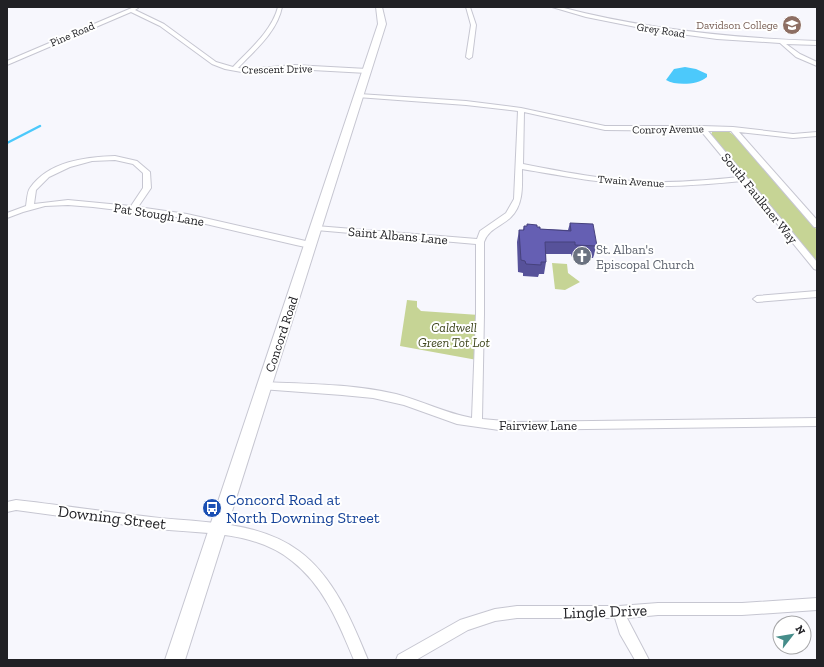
<svg xmlns="http://www.w3.org/2000/svg" width="824" height="667" viewBox="0 0 824 667" font-family="'Zilla Slab',serif">
<style>
.green{fill:#c6d495}
.water{fill:#4cc9fb}
.lines{fill:none;stroke-linecap:round;stroke-linejoin:round}
.stream{stroke:#4cc9fb;stroke-width:2.5}
.minor-casing{stroke:#c6c6d1;stroke-width:2}
.secondary-casing{stroke:#c6c6d1;stroke-width:2}
.minor{fill:#fff;fill-rule:evenodd}
.secondary{fill:#fff;fill-rule:evenodd}
.wall{fill:#57529a}
.building{fill:#655fb3;stroke:#47427d}
.labels{text-anchor:middle;stroke-width:4;stroke-linejoin:round;paint-order:stroke}
.far-education-label{font-size:11px;fill:#785e54;stroke:#fff;text-anchor:end}
.far-street-label{font-size:11px;fill:#212125;stroke:#fff}
.street-label{font-size:13px;fill:#212125;stroke:#fff}
.worship-label{font-size:13px;fill:#5b616d;stroke:#fff;text-anchor:start}
.park-label{font-size:13px;font-style:italic;fill:#3c441a;stroke:#fff}
.near-transit-label{font-size:16px;fill:#164399;stroke:#fff;text-anchor:start}
.near-street-label{font-size:16px;fill:#212125;stroke:#fff}
</style>
<rect width="100%" height="100%" fill="#f7f7fd"/>
<!-- green -->
<g class="green">
<path d="M 715,131 L 728,131 L 735,136 L 817,230 L 817,262 L 711,135 L 712,132 Z"/>
<path d="M 552,263 L 567,264 L 568,273 L 580,282 L 565,290 L 555,289 Z"/>
<path d="M 407,300 L 417,301 L 417,307 L 421,311 L 479,315 L 477,360 L 400,346 Z"/>
</g>
<!-- water -->
<path class="water" d="M 685,67 L 696,69 L 707,74 L 707,77 C 698,85 676,86 666,80 L 674,69 Z"/>
<g class="lines">
<!-- stream -->
<path class="stream" d="M 7,143 L 40,126"/>
<defs>
<g id="minor">
<path d="M 134,7 L 138,8 L 135,10 L 164,24 L 216,62 L 233,67 C 249,50 272,31 278,7 L 282,7 C 277,32 255,50 238,68 L 247,69 L 294,65 L 367,69 L 370,71 L 367,73 L 294,69 L 247,73 L 225,69 L 212,64 L 160,26 L 131,12 L 7,65 L 7,61 Z"/>
<path d="M 466,7 L 470,7 L 476,25 L 472,57 L 469,59 L 466,57 L 471,25 Z"/>
<path d="M 552,7 L 560,7 C 644,29 730,38 817,41 L 817,45 L 786,44 L 800,54 L 817,62 L 817,66 L 796,57 L 780,43 L 717,39 L 651,30 L 586,17 Z"/>
<path d="M 359,94 L 466,101 L 521,108 L 605,126 L 702,126 L 733,127 L 793,134 L 817,132 L 817,136 L 793,138 L 739,132 L 817,220 L 817,227 L 814,227 L 731,131 L 708,131 L 817,262 L 817,270 L 814,269 L 742,181 C 711,184 679,187 647,186 C 605,184 564,176 522,169 C 522,185 524,204 511,217 C 502,226 488,229 484,242 L 484,314 L 482,419 L 516,422 L 817,418 L 817,426 L 499,430 L 457,424 L 404,405 L 373,398 L 342,395 L 261,389 L 259,386 L 261,383 L 264,382 C 308,384 353,384 396,394 C 422,401 445,413 472,418 L 476,314 L 476,244 L 316,230 L 312,228 L 316,226 L 477,239 L 480,231 L 506,213 L 514,199 L 518,111 L 466,105 L 357,97 L 356,96 ZM 524,112 L 605,130 L 701,131 L 739,177 C 709,180 678,183 647,182 C 605,180 564,172 523,164 Z"/>
<path d="M 115,156 L 137,161 L 150,172 L 151,188 L 138,207 L 187,214 L 310,242 L 314,245 L 310,248 L 296,245 L 176,217 L 93,207 L 68,205 L 45,206 L 23,212 L 7,218 L 7,213 L 26,206 C 27,201 27,192 30,188 C 49,161 86,157 115,156 ZM 115,160 L 133,164 L 143,173 L 143,188 L 131,206 L 68,200 L 34,204 L 36,190 L 49,177 L 70,167 L 92,161 Z"/>
<path d="M 817,291 L 817,297 L 757,302 L 753,299 L 757,296 Z"/>
<path d="M 16,500 C 61,505 106,512 151,517 C 201,523 257,520 299,551 C 334,577 352,621 368,660 L 354,660 C 339,624 324,586 292,561 C 253,529 196,534 149,528 C 104,522 60,516 16,510 L 7,512 L 7,502 Z"/>
<path d="M 817,598 L 817,610 L 742,615 L 658,615 L 627,618 L 649,660 L 635,660 L 620,634 L 615,618 L 517,618 L 495,621 L 468,630 L 416,660 L 396,660 L 398,655 L 460,620 L 495,609 L 517,606 L 619,606 L 658,603 L 742,603 Z"/>
</g>
<path id="secondary" d="M 376,7 L 382,7 L 386,24 L 185,660 L 165,660 L 378,24 Z"/>
</defs>
<!-- minor casing -->
<use href="#minor" class="minor-casing"/>
<!-- secondary casing -->
<use href="#secondary" class="secondary-casing"/>
<!-- minor -->
<use href="#minor" class="minor"/>
<!-- secondary -->
<use href="#secondary" class="secondary"/>
</g>
<!-- wall -->
<path class="wall" d="M 570,223 L 597,246 L 593,258 L 572,257 L 571,254 L 546,254 L 546,262 L 544,274 L 539,274 L 538,277 L 523,276 L 523,273 L 518,272 L 517,242 L 519,230 L 523,230 L 524,226 L 527,226 L 527,224 L 537,227 L 540,229 L 568,230 Z"/>
<!-- building -->
<path class="building" d="M 570,223 L 593,224 L 597,246 L 575,245 L 575,242 L 545,242 L 546,262 L 541,262 L 541,265 L 526,264 L 525,261 L 521,260 L 519,230 L 524,230 L 524,226 L 527,226 L 527,224 L 537,225 L 537,227 L 540,227 L 540,229 L 571,231 Z"/>
<!-- icons -->
<defs>
<symbol id="university-disc" viewBox="-11 -11 22 22"><circle r="9.5" fill="#8d6e63" stroke="#fff"/><path d="M0-5L7-2L0 1L-7-2ZM-4 1L0 2.5L4 1V4Q0 6-4 4Z" fill="#fff"/></symbol>
<symbol id="church-disc" viewBox="-11 -11 22 22"><circle r="9.5" fill="#6b7280" stroke="#fff"/><path d="M-1.2-6h2.4v3.5h3.3v2.4h-3.3V6h-2.4V-.1h-3.3v-2.4h3.3Z" fill="#fff"/></symbol>
<symbol id="bus-disc" viewBox="-11 -11 22 22"><circle r="9.5" fill="#1a4fb4" stroke="#fff"/><path d="M-5-6H5V4H4V6H2V4H-2V6H-4V4H-5ZM-3.5-4V0h7V-4ZM-3.5 1.2v1.5H-2V1.2ZM2 1.2v1.5H3.5V1.2Z" fill="#fff"/></symbol>
</defs>
<g fill-rule="evenodd">
<use href="#university-disc" x="781" y="14" width="22" height="22"/>
<use href="#church-disc" x="571" y="245" width="22" height="22"/>
<use href="#bus-disc" x="201" y="497" width="22" height="22"/>
</g>
<g class="labels">
<!-- far-education labels -->
<g class="far-education-label">
<text x="778" y="29">Davidson College</text>
</g>
<!-- far-street labels -->
<g class="far-street-label">
<text transform="translate(661 30) rotate(9)" y="4">Grey Road</text>
<text transform="translate(72 34) rotate(-23)" y="4">Pine Road</text>
<text transform="translate(277 69) rotate(-1)" y="4">Crescent Drive</text>
<text transform="translate(668 129) rotate(-1)" y="4">Conroy Avenue</text>
<text transform="translate(631 181) rotate(4)" y="4">Twain Avenue</text>
</g>
<!-- street labels -->
<g class="street-label">
<text transform="translate(760 198) rotate(51)" y="5">South Faulkner Way</text>
<text transform="translate(159 214) rotate(9)" y="5">Pat Stough Lane</text>
<text transform="translate(398 235) rotate(5)" y="5">Saint Albans Lane</text>
<text transform="translate(281 334) rotate(-72)" y="5">Concord Road</text>
<text x="538" y="430">Fairview Lane</text>
</g>
<!-- worship labels -->
<g class="worship-label">
<text x="596" y="254">St. Alban's<tspan x="596" dy="15">Episcopal Church</tspan></text>
</g>
<!-- park labels -->
<g class="park-label">
<text x="454" y="332">Caldwell<tspan x="454" dy="15">Green Tot Lot</tspan></text>
</g>
<!-- near-transit labels -->
<g class="near-transit-label">
<text x="226" y="505">Concord Road at<tspan x="226" dy="18">North Downing Street</tspan></text>
</g>
<!-- near-street labels -->
<g class="near-street-label">
<text transform="translate(112 517) rotate(7)" y="6">Downing Street</text>
<text transform="translate(605 611) rotate(-2)" y="6">Lingle Drive</text>
</g>
</g>
<!-- border -->
<rect width="824" height="667" fill="none" stroke="#212125" stroke-width="16"/>
<!-- north arrow -->
<g transform="translate(792 635) rotate(59)"><circle r="19" fill="#ffffff" stroke="#a6a6a8"/>
<path d="M0-3L7 15L0 10L-7 15Z" fill="#468d8a"/>
<text y="-6" font-size="11" font-weight="bold" text-anchor="middle" fill="#212125">N</text>
</g>
</svg>
